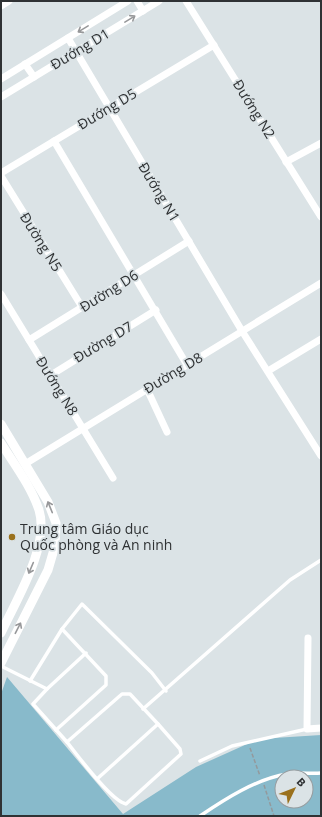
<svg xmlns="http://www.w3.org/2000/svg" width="322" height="817" viewBox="0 0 322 817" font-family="'Open Sans',sans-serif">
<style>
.green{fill:#88bacb;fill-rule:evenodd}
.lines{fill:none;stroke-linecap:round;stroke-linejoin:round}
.path{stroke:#93999c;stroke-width:1.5;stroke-dasharray:4 2;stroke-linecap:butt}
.service{stroke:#fff;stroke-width:3.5}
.minor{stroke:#fff;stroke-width:7}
.secondary{stroke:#fff;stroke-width:9}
.oneway{stroke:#97989a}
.poi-dot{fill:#9a711d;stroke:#dbe3e6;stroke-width:1.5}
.labels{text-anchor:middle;stroke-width:3.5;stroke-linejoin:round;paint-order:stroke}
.street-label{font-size:14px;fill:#2f3234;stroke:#dbe3e6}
.poi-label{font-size:14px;fill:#2f3234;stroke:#dbe3e6;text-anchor:start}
</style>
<rect width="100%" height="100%" fill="#dbe3e6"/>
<!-- green -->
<path class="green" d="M 7,677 L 123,814 L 196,767 L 258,739 L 321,735 L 321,816 L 1,816 L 1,694 ZM 282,777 L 306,777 L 306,801 L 282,801 Z"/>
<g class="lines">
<!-- path -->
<g class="path">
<path d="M 250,748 L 260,776"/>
<path d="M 264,785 L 274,816"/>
</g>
<!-- service -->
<g class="service">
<path d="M 1,666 L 47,689 L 86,653"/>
<path d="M 30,681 L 62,629 L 82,604 L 152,673 L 166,691"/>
<path d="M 47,689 L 33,704 L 67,742 L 122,694 L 130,694 L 158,724 L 97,779"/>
<path d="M 143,709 L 290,580 L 321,560"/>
<path d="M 56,730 L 106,685 L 106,676 L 62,629"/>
<path d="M 67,742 C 78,756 111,801 126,804 L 181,754 L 180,749 L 158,724"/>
<path d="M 200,761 L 232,746 L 307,729"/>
<path d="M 200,816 C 225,799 256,779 287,774 C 298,772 310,774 321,773"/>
</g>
<!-- minor -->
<g class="minor">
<path d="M 137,1 L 143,11"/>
<path d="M 186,1 L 321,217"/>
<path d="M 1,6 L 9,1"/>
<path d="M 68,38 L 242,331 L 321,456"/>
<path d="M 25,64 L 34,77"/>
<path d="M 1,79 L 128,1"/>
<path d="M 1,97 L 159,1"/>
<path d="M 54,141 L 187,365"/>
<path d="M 286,162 L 321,143"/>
<path d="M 1,173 L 214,45"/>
<path d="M 1,176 L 82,307"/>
<path d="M 1,294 L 113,478"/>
<path d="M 29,340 L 189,241"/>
<path d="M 268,371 L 321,339"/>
<path d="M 51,375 L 156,310"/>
<path d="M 147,389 L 167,432"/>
<path d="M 25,464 L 321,283"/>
<path d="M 308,638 L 307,729 L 321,728"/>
</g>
<!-- secondary -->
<g class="secondary">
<path d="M 1,424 L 48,502 L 56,523 L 55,546 L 48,570 L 1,663"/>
<path d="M 1,443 C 14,464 31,486 39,510 C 50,546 16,600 1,633"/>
</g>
</g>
<!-- one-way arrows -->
<defs><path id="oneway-shaft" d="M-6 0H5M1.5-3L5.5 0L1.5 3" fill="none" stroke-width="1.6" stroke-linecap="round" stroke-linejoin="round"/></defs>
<g class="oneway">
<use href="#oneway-shaft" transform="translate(130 19) rotate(-31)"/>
<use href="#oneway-shaft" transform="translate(83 29) rotate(149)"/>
<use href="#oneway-shaft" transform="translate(50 507) rotate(-112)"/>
<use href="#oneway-shaft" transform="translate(31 568) rotate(113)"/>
<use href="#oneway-shaft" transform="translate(18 628) rotate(-63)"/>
</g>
<!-- markers -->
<circle class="poi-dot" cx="12" cy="537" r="4"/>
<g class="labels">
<!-- street labels -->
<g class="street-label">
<text transform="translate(80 49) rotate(-31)" y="5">Đướng D1</text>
<text transform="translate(107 109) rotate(-31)" y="5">Đướng D5</text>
<text transform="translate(254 109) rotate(58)" y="5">Đướng N2</text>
<text transform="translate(159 192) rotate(59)" y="5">Đướng N1</text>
<text transform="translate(41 242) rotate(58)" y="5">Đường N5</text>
<text transform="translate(109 291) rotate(-32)" y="5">Đường D6</text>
<text transform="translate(103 342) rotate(-31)" y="5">Đường D7</text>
<text transform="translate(173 373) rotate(-31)" y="5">Đường D8</text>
<text transform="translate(57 386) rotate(58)" y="5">Đướng N8</text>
</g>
<!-- poi labels -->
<g class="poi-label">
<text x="20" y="534">Trung tâm Giáo dục<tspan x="20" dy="16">Quốc phòng và An ninh</tspan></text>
</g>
</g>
<!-- border -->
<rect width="322" height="817" fill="none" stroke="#2f3234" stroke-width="4"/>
<!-- north arrow -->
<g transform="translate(294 789) rotate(47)"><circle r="19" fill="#dbe3e6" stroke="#969c9f"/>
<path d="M0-3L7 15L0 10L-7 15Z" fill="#9a711d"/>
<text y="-6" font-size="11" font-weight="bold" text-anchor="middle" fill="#2f3234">B</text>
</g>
</svg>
